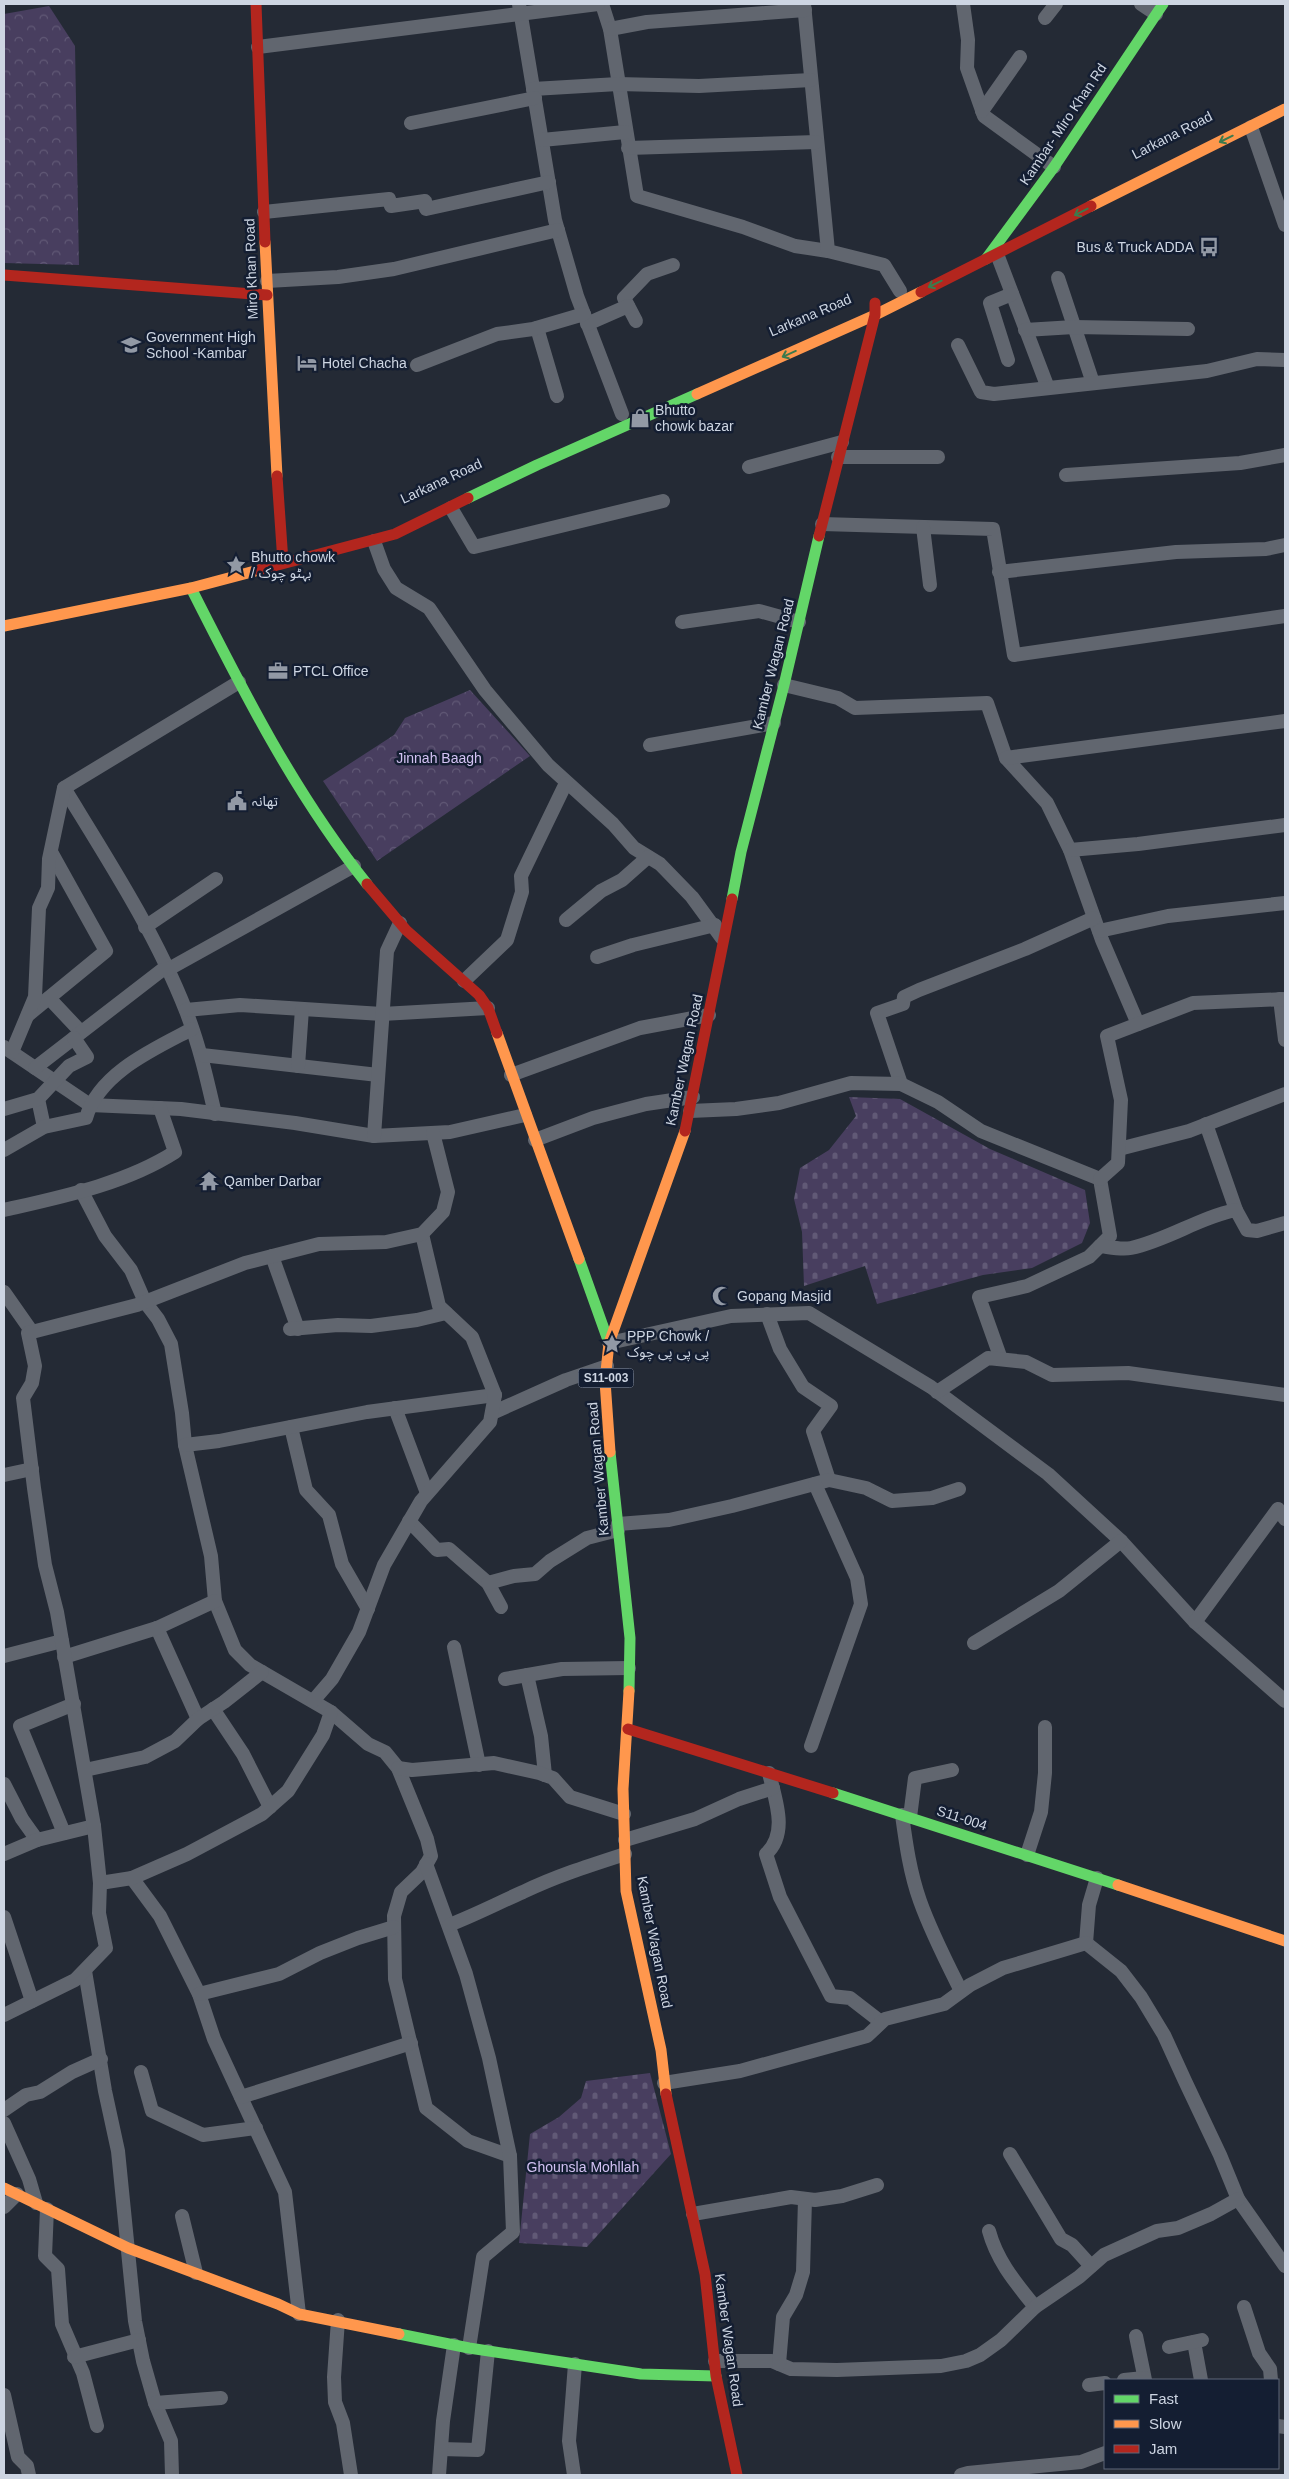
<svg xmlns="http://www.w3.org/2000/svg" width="1289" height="2479" viewBox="0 0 1289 2479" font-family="Helvetica,'Noto Sans Arabic',sans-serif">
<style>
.forest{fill:url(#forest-crowns)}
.cemetery{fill:url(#cemetery-stones)}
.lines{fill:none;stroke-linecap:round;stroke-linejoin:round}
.street{stroke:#61666f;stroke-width:14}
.fast{stroke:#63d668;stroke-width:11}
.slow{stroke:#ff974d;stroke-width:11}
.jam{stroke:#b3261e;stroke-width:11}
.oneway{stroke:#3c7a4d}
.labels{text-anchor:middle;stroke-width:5;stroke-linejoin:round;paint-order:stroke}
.shield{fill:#141e32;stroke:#969ead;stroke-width:1}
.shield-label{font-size:12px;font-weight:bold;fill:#cdd5e2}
.street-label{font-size:14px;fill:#cdd5e2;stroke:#141e32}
.poi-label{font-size:14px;fill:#cdd5e2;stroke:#141e32;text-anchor:start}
.park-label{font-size:14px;fill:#d3c2f3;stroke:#141e32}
</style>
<defs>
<pattern id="forest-crowns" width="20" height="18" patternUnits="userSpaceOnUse" patternTransform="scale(1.25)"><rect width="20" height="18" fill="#483e5f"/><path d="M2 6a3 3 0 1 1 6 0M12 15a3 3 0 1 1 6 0" fill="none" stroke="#615976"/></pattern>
<pattern id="cemetery-stones" width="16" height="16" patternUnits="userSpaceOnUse" patternTransform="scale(1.25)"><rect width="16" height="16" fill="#483e5f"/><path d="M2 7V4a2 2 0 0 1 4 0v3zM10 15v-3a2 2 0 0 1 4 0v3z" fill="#615976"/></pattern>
</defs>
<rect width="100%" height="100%" fill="#242a35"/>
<!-- forest -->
<g class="forest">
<path d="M 49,6 L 75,46 L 79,265 L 4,263 L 4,14 Z"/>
<path d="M 470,690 L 530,756 L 377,861 L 323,781 L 394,735 L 405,718 Z"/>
</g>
<!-- cemetery -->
<g class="cemetery">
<path d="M 849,1097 L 900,1099 L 990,1149 L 1085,1190 L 1090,1223 L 1082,1243 L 1032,1268 L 983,1275 L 877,1304 L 865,1266 L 804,1286 L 802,1232 L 794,1199 L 800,1168 L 829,1150 L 856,1116 Z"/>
<path d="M 650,2073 L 671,2154 L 587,2247 L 519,2243 L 530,2134 L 559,2117 L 581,2098 L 586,2081 Z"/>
</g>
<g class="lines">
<!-- street -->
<g class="street">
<path d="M 519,4 L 555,220 L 577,296 L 622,414"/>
<path d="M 602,4 L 610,29 L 637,196 L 743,227 L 795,246 L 828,251"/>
<path d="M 804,4 L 828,251 L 884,265 L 900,291"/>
<path d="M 963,4 L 968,40 L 967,68 L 984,116 L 1054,167"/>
<path d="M 1141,4 L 1156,14"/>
<path d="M 1045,18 L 1056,4"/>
<path d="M 610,29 L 647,22 L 805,10"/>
<path d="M 258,47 L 598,4"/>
<path d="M 533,89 L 618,84 L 699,86 L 811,80"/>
<path d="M 982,111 L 1020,57"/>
<path d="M 411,123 L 535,98"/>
<path d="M 1251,127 L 1285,225"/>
<path d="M 542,140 L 625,132"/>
<path d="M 628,148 L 816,142"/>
<path d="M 264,212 L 389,199 L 391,206 L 425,201 L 426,209 L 549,182"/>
<path d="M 997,254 L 1048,388"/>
<path d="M 1058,278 L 1093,383"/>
<path d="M 267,281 L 338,277 L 394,269 L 558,230"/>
<path d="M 636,321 L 624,298 L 647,274 L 673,265"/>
<path d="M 587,324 L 628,306"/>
<path d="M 537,328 L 557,396"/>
<path d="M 1025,330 L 1074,327 L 1188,329"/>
<path d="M 958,345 L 981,392 L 994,394 L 1207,371 L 1257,359 L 1285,360"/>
<path d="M 1008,360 L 990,303 L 1012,294"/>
<path d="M 417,365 L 497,334 L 533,329 L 584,314"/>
<path d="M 838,457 L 938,457"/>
<path d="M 749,467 L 842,442"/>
<path d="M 1066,475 L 1240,463 L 1285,455"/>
<path d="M 451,508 L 474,547 L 663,501"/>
<path d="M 822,524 L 993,529 L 1014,655 L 1285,616"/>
<path d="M 923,527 L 930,585"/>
<path d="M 374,541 L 384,569 L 396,588 L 429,608 L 485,690 L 548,765 L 613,824 L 634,848 L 660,864 L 692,897 L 722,938"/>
<path d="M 999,572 L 1176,552 L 1266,549 L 1285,545"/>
<path d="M 682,622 L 759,611 L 799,622"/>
<path d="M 784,685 L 838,698 L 855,708 L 987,703 L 1006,758 L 1047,803 L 1070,850 L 1102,940 L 1138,1024"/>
<path d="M 650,745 L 774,723"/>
<path d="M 1006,758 L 1285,721"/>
<path d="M 64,788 C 108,860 155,932 186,1011 C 199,1044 207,1079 215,1114"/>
<path d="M 1070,850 L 1138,844 L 1285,825"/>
<path d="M 566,920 L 601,891 L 622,880 L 648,857"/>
<path d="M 145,927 L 216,879"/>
<path d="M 1099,931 L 1168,916 L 1285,903"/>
<path d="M 597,957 L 633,945 L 715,925"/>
<path d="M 464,981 L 507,940 L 522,892 L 521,876 L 566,783"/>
<path d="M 49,998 L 81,1032"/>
<path d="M 1280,999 L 1285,1040"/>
<path d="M 186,1010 L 240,1005 L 382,1014 L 488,1008"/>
<path d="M 28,1015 L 106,951 L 51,852"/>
<path d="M 4,1047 L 90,1105 L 181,1109 L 295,1123 L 374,1136 L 450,1132 L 525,1115"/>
<path d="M 12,1052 L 35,997 L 39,908 L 48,888 L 49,859 L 64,788 L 239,682"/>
<path d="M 202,1055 L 378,1075"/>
<path d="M 298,1066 L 302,1009"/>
<path d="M 35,1068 L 162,970 L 167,970 L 354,866"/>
<path d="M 511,1075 L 640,1028 L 709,1015"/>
<path d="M 901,1084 L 877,1013 L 903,1004 L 904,997 L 919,990 L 1025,949 L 1094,918"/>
<path d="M 38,1099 L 44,1127"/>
<path d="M 4,1109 L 38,1099 L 69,1066 L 87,1057 L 74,1038"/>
<path d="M 690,1111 L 736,1109 L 779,1103 L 851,1083 L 901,1084 L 938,1102 L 981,1131 L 1100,1179 L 1110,1236 L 1089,1257 L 1027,1286 L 979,1297 L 1001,1359"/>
<path d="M 1206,1124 L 1236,1210"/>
<path d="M 374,1136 L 387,951 L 400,923"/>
<path d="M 535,1140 L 593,1118 L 646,1104 L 693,1097"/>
<path d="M 1119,1149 L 1189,1131 L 1285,1094"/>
<path d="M 4,1150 L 44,1127 L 86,1118 C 99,1073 154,1049 192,1029"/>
<path d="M 1100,1179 L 1118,1163 L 1121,1100 L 1107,1036 L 1193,1003 L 1285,999"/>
<path d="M 81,1190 L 105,1236 L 131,1270 L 145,1302 L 158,1319 L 171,1344 L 182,1413 L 185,1445 L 211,1556 L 215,1601 L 235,1650 L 250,1665 L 331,1712 L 368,1744 L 385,1752 L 398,1768 L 427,1839 L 431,1856 L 422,1872 L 401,1892 L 394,1916 L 395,1979 L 426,2108 L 468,2141 L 510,2156"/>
<path d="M 4,1210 C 61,1197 125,1184 175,1152 L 160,1108"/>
<path d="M 1100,1246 C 1109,1247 1121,1250 1131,1248 C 1168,1240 1200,1217 1236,1210 L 1247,1230 L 1257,1231 L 1285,1223"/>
<path d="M 272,1256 L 298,1329"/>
<path d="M 4,1292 L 32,1332"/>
<path d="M 767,1314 L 780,1349 L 803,1387 L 831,1406 L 813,1431 L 829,1480"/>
<path d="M 290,1329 L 338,1325 L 371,1326 L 417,1320 L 446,1313"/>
<path d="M 609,1343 L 731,1316 L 809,1313 L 931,1387 L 1048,1474 L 1121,1541 L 1195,1622 L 1285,1701"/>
<path d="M 937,1392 L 988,1358 L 1026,1362 L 1052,1375 L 1128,1373 L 1285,1395"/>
<path d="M 395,1408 L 427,1493"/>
<path d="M 492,1413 L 566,1380 L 607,1366"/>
<path d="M 291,1427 L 306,1490 L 329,1515 L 342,1564 L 368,1609"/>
<path d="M 185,1445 L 219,1441 L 367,1412 L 495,1395"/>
<path d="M 4,1475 L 32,1469"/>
<path d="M 409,1521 L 437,1550 L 449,1549 L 488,1583 L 501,1607"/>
<path d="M 618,1524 L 669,1520 L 732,1506 L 829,1480 L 866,1488 L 892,1501 L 932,1498 L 959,1489"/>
<path d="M 488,1583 L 514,1576 L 535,1574 L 550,1561 L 587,1538 L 618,1530"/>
<path d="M 1195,1622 L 1278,1509 L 1285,1519"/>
<path d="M 157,1628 L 198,1719"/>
<path d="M 974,1643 L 1059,1591 L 1121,1541"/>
<path d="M 454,1647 L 479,1765"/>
<path d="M 4,1656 L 62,1641"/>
<path d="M 64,1657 L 157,1628 L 215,1601"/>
<path d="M 527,1675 L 541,1736 L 545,1775"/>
<path d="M 505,1679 L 562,1669 L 629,1668"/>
<path d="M 313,1701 L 332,1679 L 359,1632 L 384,1565 L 421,1501 L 490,1422 L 495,1395 L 472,1337 L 439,1306 L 422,1234"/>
<path d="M 213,1709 L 243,1754 L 270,1807"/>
<path d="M 811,1746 L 861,1604 L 857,1578 L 815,1484"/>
<path d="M 398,1768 L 412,1770 L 494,1763 L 539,1773 L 553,1778 L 570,1797 L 624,1814"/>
<path d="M 85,1770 L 145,1757 L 175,1741 L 198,1719 L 224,1702 L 262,1672"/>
<path d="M 769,1773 C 775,1799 789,1833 766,1854 L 780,1897 L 831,1996 L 850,1998 L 881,2022"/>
<path d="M 4,1784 L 22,1819 L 37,1840"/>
<path d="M 902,1815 C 906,1844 910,1873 920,1901 C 931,1932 946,1961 961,1991"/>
<path d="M 910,1817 L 915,1778 L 952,1770"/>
<path d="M 64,1833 L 20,1726 L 74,1704"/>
<path d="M 625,1840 L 695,1819 L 739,1799 L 773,1788"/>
<path d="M 4,1854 L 37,1840 L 94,1826"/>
<path d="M 1027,1855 L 1041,1812 L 1045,1773 L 1045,1727"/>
<path d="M 426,1864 L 466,1974 L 489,2058 L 510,2156 L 513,2232 L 483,2257 L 469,2348"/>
<path d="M 132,1878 L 160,1916 L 199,1994 L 214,2039 L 285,2192 L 299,2314"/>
<path d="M 100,1883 L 132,1878 L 187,1854 L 262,1814 L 288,1791 L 323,1735 L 331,1712"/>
<path d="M 4,1917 L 32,2001"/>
<path d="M 449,1925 C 475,1915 498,1903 523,1892 C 556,1876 591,1865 625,1854"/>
<path d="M 1086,1943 L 1121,1971 L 1141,1997 L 1164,2035 L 1185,2081 L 1220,2155 L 1238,2199 L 1285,2266"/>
<path d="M 1086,1943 L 1089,1905 L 1097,1878"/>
<path d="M 85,1971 L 105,2091 L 118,2151 L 135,2321 L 143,2361 L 155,2403 L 171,2441 L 172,2475"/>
<path d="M 199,1994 L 279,1974 L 320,1953 L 358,1938 L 394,1927"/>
<path d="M 4,2015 L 75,1980 L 106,1948 L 99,1913 L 100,1883 L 94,1826 L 57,1612 L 45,1565 L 34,1488 L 23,1398 L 32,1383 L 35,1366 L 28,1333 L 137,1305 L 245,1263 L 319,1244 L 386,1242 L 422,1234 L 443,1212 L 448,1192 L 433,1133"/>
<path d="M 141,2072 L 152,2111 L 203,2135 L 256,2128"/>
<path d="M 664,2083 L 740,2071 L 867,2036 L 885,2019 L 944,2004 L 970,1985 L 1003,1968 L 1086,1943"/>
<path d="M 241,2097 L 411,2043"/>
<path d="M 4,2110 L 26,2095 L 40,2092 L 72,2072 L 101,2059"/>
<path d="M 4,2123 L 29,2179 L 36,2203"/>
<path d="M 1010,2154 L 1061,2239 L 1072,2245 L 1091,2266"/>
<path d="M 4,2207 L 17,2194"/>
<path d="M 47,2209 L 45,2256 L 58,2269 L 62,2324 L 83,2373 L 97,2426"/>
<path d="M 693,2214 L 791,2197 L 815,2200 L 842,2196 L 877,2185"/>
<path d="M 182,2216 L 196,2273"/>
<path d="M 989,2231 C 997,2261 1016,2283 1035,2307"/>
<path d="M 1244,2307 L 1259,2353 L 1270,2369 L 1271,2380"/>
<path d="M 338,2320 L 334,2377 L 335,2402 L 343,2423 L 351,2475"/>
<path d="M 1136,2336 L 1145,2380"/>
<path d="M 1194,2342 L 1201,2380"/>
<path d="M 1169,2347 L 1202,2340"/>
<path d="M 74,2357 L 139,2340"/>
<path d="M 715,2361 L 772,2361 L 791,2369 L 837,2370 L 941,2366 L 966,2361 L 980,2355 L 1001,2340 L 1035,2307 L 1079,2277 L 1104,2255 L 1157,2231 L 1178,2228 L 1211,2214 L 1238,2199"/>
<path d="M 779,2364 L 783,2317 L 796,2295 L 803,2272 L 805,2199"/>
<path d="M 1124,2380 L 1144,2378"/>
<path d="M 1089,2385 L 1105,2383"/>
<path d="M 4,2395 L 18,2457 L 27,2466 L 29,2475"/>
<path d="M 155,2403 L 221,2398"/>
<path d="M 1278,2426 L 1285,2427"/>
<path d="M 441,2449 L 478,2450 L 488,2351"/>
<path d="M 439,2475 L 443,2421 L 454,2345"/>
<path d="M 574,2475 L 569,2441 L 575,2364"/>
<path d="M 961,2475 L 968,2473 L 1081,2462 L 1105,2453"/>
</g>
<!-- fast -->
<g class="fast">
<path d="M 986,259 L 1054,167 L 1163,4"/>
<path d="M 468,498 L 537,465 L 697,394"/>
<path d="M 191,588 C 243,691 295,794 367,884"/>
<path d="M 732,899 L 741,852 L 784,685 L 819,536"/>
<path d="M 579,1259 L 609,1343"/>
<path d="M 610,1452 L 630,1638 L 629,1691"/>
<path d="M 833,1793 L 1118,1885"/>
<path d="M 399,2334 L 469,2348 L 641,2374 L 716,2376"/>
</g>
<!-- slow -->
<g class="slow">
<path d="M 1091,206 L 1285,109"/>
<path d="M 265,242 L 277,476"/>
<path d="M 697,394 L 875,315 L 921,292"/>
<path d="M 4,626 L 191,588 L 259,570"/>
<path d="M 497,1033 L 579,1259"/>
<path d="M 610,1452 L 605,1381 L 609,1343 L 685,1131"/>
<path d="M 629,1691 L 623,1789 L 626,1891 L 661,2050 L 666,2094"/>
<path d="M 1118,1885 L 1285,1941"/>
<path d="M 4,2188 L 128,2248 L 278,2304 L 299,2314 L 399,2334"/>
</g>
<!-- jam -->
<g class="jam">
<path d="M 256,4 L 265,242"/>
<path d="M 4,275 L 267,295"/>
<path d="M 921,292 L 1091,206"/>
<path d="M 277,476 L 283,562"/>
<path d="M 819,536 L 875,315 L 875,303"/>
<path d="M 259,570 L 395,534 L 468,498"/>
<path d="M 367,884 L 406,930 L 479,995 L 488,1008 L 497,1033"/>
<path d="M 685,1131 L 732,899"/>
<path d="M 628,1729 L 833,1793"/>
<path d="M 666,2094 L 705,2274 L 716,2376 L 737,2475"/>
</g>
</g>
<!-- one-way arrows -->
<defs><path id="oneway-shaft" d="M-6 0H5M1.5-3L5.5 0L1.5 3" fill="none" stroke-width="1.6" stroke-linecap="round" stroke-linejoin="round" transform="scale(1.25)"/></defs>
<g class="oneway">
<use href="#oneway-shaft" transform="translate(1226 139) rotate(154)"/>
<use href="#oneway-shaft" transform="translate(1081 212) rotate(153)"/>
<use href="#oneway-shaft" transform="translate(935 284) rotate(154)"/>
<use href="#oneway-shaft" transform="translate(789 354) rotate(156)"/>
</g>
<!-- icons -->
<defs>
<symbol id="bus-bare" viewBox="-9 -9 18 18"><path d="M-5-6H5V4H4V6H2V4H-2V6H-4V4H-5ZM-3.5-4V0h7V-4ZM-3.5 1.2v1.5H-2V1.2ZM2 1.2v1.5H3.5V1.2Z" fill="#9299a5" stroke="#141e32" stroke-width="2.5" paint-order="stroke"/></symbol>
<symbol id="school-bare" viewBox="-9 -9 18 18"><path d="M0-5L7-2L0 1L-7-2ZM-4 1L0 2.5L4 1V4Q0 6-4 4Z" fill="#9299a5" stroke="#141e32" stroke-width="2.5" paint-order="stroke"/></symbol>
<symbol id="hotel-bare" viewBox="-9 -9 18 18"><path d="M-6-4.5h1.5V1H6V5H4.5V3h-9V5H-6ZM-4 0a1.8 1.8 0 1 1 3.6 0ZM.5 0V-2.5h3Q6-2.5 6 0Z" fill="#9299a5" stroke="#141e32" stroke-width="2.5" paint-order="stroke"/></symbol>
<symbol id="shop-bare" viewBox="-9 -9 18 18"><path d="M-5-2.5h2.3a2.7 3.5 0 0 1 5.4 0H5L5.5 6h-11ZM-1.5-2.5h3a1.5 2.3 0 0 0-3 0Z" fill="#9299a5" stroke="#141e32" stroke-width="2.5" paint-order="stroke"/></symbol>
<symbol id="sight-bare" viewBox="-9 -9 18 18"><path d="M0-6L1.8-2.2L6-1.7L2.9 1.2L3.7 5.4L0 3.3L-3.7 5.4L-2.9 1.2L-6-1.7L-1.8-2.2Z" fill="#9299a5" stroke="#141e32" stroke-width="2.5" paint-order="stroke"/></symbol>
<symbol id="office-bare" viewBox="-9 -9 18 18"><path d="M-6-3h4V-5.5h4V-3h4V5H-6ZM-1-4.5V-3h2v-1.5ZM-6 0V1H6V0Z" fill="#9299a5" stroke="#141e32" stroke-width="2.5" paint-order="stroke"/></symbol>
<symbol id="civic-bare" viewBox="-9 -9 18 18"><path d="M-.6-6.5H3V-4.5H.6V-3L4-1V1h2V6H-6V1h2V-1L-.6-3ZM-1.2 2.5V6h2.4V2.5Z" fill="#9299a5" stroke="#141e32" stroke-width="2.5" paint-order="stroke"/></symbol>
<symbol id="temple-bare" viewBox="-9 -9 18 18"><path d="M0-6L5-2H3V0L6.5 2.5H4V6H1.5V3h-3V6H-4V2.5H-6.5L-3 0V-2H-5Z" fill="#9299a5" stroke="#141e32" stroke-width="2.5" paint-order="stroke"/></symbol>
<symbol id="mosque-bare" viewBox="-9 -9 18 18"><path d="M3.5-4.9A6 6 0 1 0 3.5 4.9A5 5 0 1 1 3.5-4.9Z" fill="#9299a5" stroke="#141e32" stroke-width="2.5" paint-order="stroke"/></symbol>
</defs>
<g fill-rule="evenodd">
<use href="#bus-bare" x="1195" y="233" width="28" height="28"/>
<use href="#school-bare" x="117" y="331" width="28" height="28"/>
<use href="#hotel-bare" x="293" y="349" width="28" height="28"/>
<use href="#shop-bare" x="626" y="404" width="28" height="28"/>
<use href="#sight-bare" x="222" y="551" width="28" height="28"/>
<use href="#office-bare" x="264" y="657" width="28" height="28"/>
<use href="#civic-bare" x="223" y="787" width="28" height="28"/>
<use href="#temple-bare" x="195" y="1167" width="28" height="28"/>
<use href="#mosque-bare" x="708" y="1282" width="28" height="28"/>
<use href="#sight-bare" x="598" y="1330" width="28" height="28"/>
</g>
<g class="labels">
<!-- shield labels -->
<rect class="shield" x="578.5" y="1368.5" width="55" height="19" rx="4"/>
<g class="shield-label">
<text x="606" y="1382">S11-003</text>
</g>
<!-- street labels -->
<g class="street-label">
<text transform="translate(1063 124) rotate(-56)" y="5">Kambar- Miro Khan Rd</text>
<text transform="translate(1172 135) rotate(-27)" y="5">Larkana Road</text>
<text transform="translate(251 269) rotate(-92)" y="5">Miro Khan Road</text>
<text transform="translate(810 315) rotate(-23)" y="5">Larkana Road</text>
<text transform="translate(441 481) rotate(-25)" y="5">Larkana Road</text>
<text transform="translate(773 664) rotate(-76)" y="5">Kamber Wagan Road</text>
<text transform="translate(684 1060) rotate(-78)" y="5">Kamber Wagan Road</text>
<text transform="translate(598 1469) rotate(-95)" y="5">Kamber Wagan Road</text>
<text transform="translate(962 1818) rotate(18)" y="5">S11-004</text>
<text transform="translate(655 1942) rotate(79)" y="5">Kamber Wagan Road</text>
<text transform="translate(729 2340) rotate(82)" y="5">Kamber Wagan Road</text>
</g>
<!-- poi labels -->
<g class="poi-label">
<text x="1194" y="252" text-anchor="end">Bus &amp; Truck ADDA</text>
<text x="146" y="342">Government High<tspan x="146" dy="16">School -Kambar</tspan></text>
<text x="322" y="368">Hotel Chacha</text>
<text x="655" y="415">Bhutto<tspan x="655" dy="16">chowk bazar</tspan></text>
<text x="251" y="562">Bhutto chowk<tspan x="251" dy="16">/ بہٹو چوک</tspan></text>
<text x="293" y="676">PTCL Office</text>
<text x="252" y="806">تھانہ</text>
<text x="224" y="1186">Qamber Darbar</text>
<text x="737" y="1301">Gopang Masjid</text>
<text x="627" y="1341">PPP Chowk /<tspan x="627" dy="16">پی پی پی چوک</tspan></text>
</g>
<!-- park labels -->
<g class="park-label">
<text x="439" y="763">Jinnah Baagh</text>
<text x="583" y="2172">Ghounsla Mohllah</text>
</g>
</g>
<!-- border -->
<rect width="1289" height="2479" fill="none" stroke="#cdd5e2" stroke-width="10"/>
<!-- legend -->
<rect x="1104" y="2379" width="175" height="90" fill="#141e32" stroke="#5e6778"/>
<rect x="1114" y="2395" width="25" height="8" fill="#63d668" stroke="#5e6778"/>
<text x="1149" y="2404" font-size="15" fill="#cdd5e2">Fast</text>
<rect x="1114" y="2420" width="25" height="8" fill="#ff974d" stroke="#5e6778"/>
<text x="1149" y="2429" font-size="15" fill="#cdd5e2">Slow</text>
<rect x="1114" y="2445" width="25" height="8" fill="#b3261e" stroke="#5e6778"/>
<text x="1149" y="2454" font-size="15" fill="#cdd5e2">Jam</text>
</svg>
